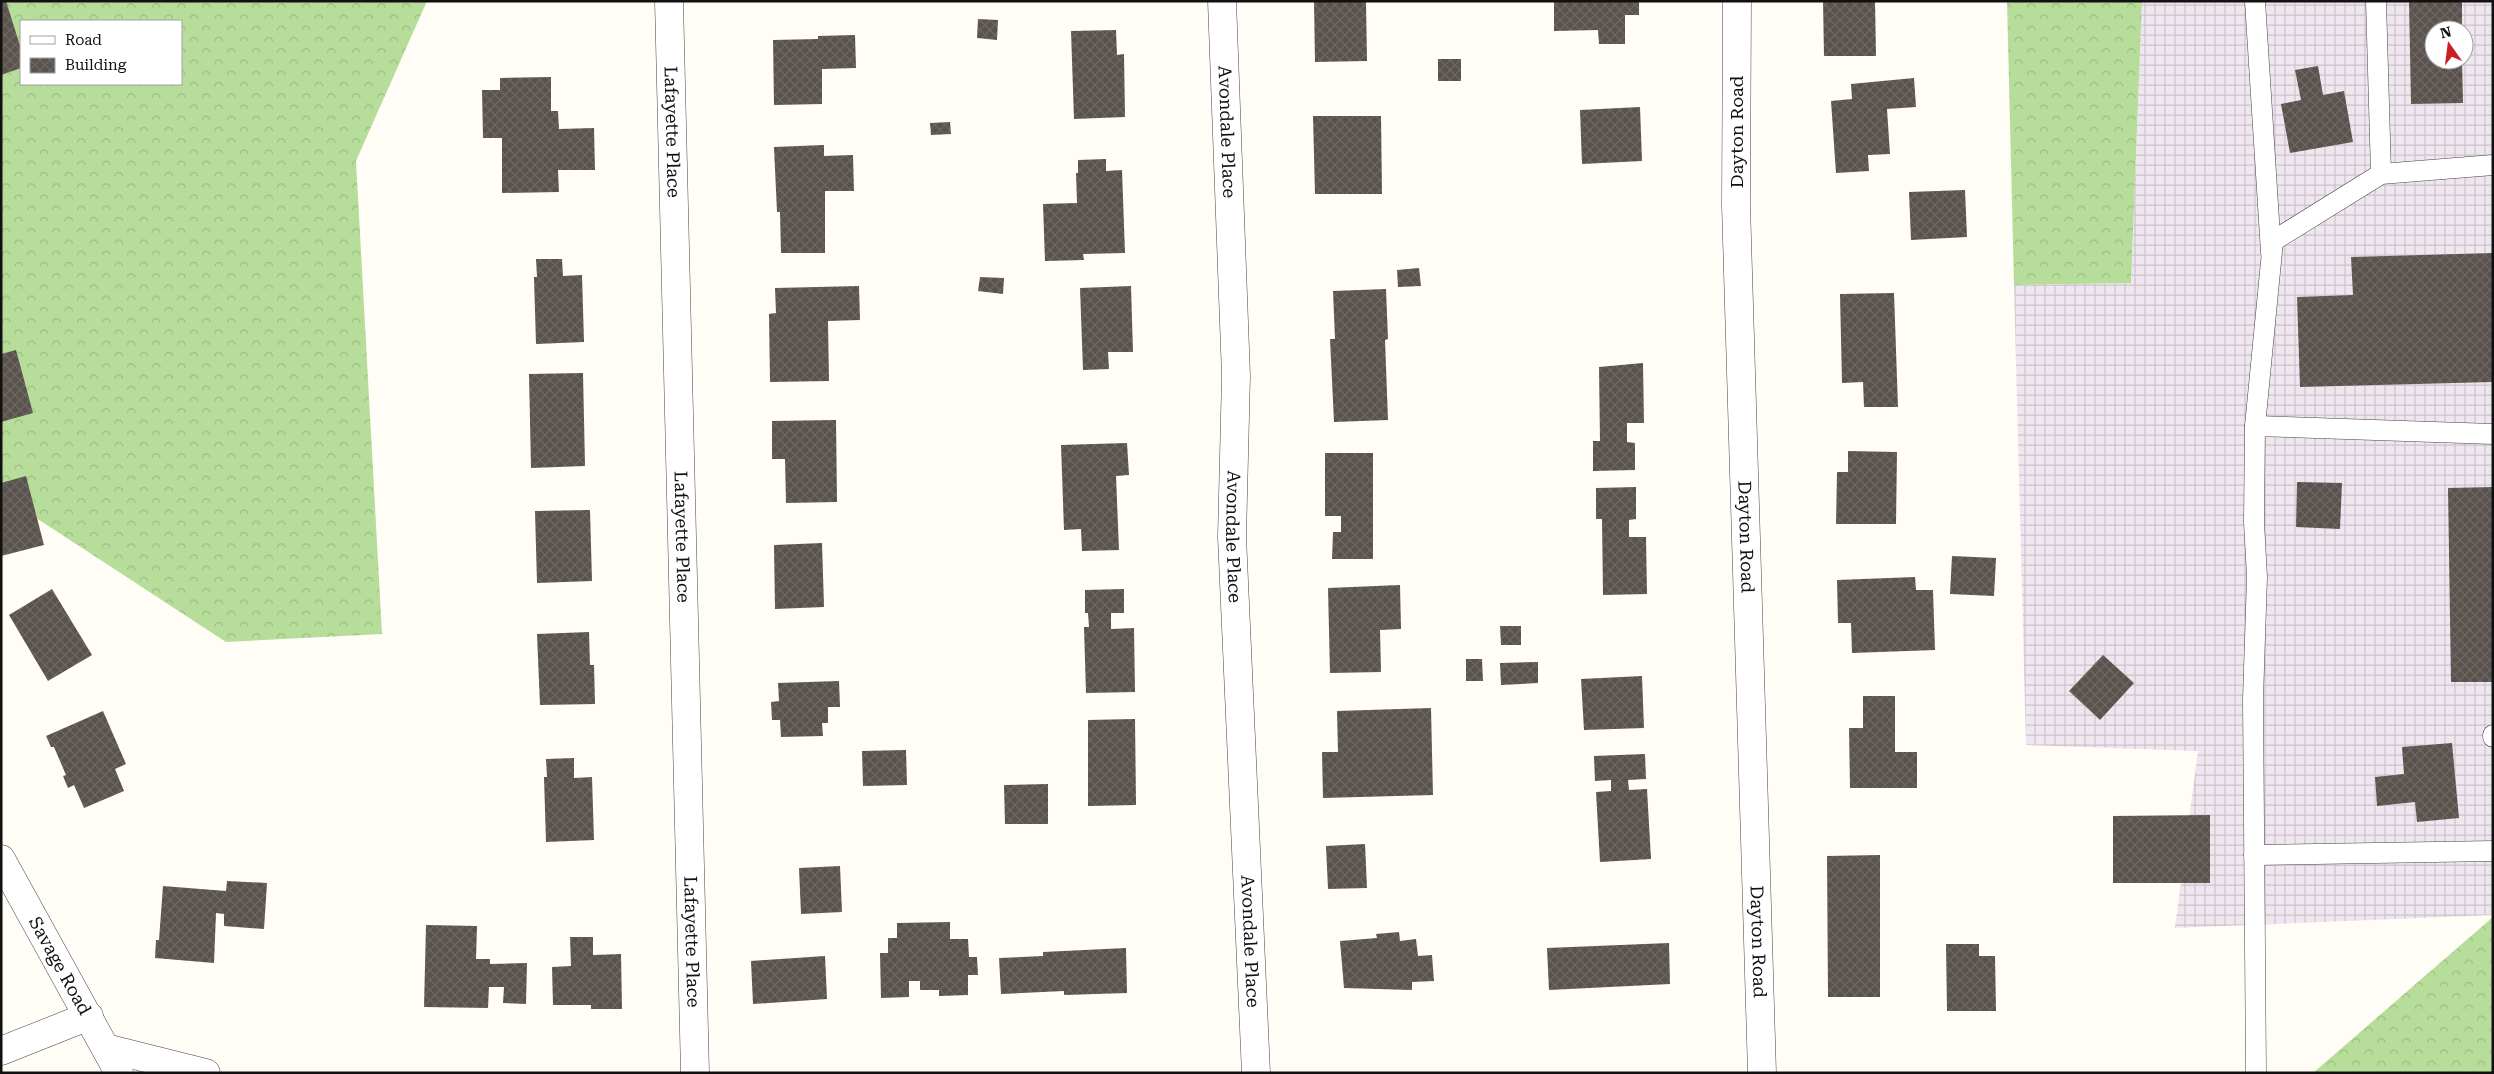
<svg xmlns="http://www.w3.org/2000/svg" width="2494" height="1074" viewBox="0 0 2494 1074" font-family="'Roboto Serif',serif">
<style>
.industrial{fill:url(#industrial-grid);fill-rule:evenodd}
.forest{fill:url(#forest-crowns);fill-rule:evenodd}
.building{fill:url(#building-cross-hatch)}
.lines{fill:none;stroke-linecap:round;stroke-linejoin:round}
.service-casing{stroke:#444;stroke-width:21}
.minor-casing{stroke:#444;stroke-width:29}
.tertiary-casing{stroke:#444;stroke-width:29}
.service{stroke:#fff;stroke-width:20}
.minor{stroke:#fff;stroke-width:28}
.tertiary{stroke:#fff;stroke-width:28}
.labels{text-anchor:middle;stroke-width:5;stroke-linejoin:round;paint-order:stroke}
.street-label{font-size:18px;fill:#111;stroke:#fff}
</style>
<defs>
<pattern id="industrial-grid" width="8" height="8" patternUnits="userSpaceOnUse" patternTransform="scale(1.25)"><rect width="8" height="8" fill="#efe6ef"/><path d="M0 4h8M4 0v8" fill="none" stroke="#ccc4cc"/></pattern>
<pattern id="forest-crowns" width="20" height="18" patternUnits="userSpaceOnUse" patternTransform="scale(1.25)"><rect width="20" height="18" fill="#b6de9a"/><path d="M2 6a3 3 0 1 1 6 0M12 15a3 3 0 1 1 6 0" fill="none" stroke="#9bbd84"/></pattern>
<pattern id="building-cross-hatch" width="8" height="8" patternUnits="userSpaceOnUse" patternTransform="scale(1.25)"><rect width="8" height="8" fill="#5a524c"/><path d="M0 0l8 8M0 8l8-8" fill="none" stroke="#6d6662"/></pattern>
</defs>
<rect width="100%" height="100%" fill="#fffdf5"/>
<!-- industrial -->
<path class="industrial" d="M 2142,1 L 2493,1 L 2493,915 L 2175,928 L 2198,751 L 2026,745 L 2014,285 L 2131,283 ZM 2434,30 L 2464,30 L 2464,60 L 2434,60 Z"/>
<!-- forest -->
<g class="forest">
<path d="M 1,1 L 427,1 L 356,161 L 382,634 L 226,642 L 1,495 ZM 21,21 L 181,21 L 181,84 L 21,84 Z"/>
<path d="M 2007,1 L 2142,1 L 2131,283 L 2014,285 Z"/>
<path d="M 2493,917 L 2493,1073 L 2313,1073 Z"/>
</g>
<!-- building -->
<g class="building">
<path d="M 1,1 L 6,1 L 21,49 L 21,68 L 1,75 Z"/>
<path d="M 1314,1 L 1366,1 L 1367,61 L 1315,62 Z"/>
<path d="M 1554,1 L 1639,1 L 1639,15 L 1625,15 L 1625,44 L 1599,44 L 1598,30 L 1554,31 Z"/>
<path d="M 1823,1 L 1875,1 L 1876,56 L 1824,56 Z"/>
<path d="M 2409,1 L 2462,1 L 2462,30 L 2434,30 L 2434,60 L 2462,60 L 2463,103 L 2411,104 Z"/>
<path d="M 978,19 L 998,20 L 997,40 L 977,38 Z"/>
<path d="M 1116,30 L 1117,55 L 1124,54 L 1125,117 L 1074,119 L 1071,31 Z"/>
<path d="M 855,35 L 856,68 L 822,69 L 822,104 L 774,105 L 773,40 L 818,39 L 818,36 Z"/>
<rect x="1438" y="59" width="23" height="22"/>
<path d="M 2318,66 L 2323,95 L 2344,91 L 2353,142 L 2290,153 L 2281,104 L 2301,100 L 2295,70 Z"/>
<path d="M 551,77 L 551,111 L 558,111 L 559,129 L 594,128 L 595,170 L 558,170 L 559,192 L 502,193 L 502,138 L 483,138 L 482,90 L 500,90 L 500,78 Z"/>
<path d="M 1914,78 L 1916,107 L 1887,109 L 1890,154 L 1868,155 L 1869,171 L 1836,173 L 1831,101 L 1852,99 L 1851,84 Z"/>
<path d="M 1640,107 L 1642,161 L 1582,164 L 1580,110 Z"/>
<path d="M 1313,116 L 1381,116 L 1382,194 L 1315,194 Z"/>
<path d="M 950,122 L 951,134 L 931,135 L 930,123 Z"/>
<path d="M 824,145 L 824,156 L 853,155 L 854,191 L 825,191 L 825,253 L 781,253 L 780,212 L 777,212 L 774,147 Z"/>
<path d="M 1106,159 L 1106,171 L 1122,170 L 1125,253 L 1083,254 L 1084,260 L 1045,261 L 1043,204 L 1077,203 L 1076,173 L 1078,173 L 1078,160 Z"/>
<path d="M 1965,190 L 1967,237 L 1911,240 L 1909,192 Z"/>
<path d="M 2493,253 L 2493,382 L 2300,387 L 2297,297 L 2353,295 L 2351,257 Z"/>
<path d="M 536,259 L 562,259 L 563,276 L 582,275 L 584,342 L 536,344 L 534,277 L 537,277 Z"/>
<path d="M 1419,268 L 1421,286 L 1398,287 L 1397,270 Z"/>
<path d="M 980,277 L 1004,278 L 1003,294 L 978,291 Z"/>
<path d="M 859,286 L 860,320 L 828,321 L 829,381 L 770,382 L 769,314 L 776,313 L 775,288 Z"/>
<path d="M 1131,286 L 1133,352 L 1108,352 L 1109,369 L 1083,370 L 1080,288 Z"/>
<path d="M 1386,289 L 1388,339 L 1385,340 L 1388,420 L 1334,422 L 1330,339 L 1335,339 L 1333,291 Z"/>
<path d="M 1894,293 L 1898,407 L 1864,407 L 1863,382 L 1842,383 L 1840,294 Z"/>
<path d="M 16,350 L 33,413 L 1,422 L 1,354 Z"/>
<path d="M 1643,363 L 1644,423 L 1627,423 L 1627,442 L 1635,443 L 1635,470 L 1593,471 L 1593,441 L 1600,441 L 1599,367 Z"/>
<path d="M 583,373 L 585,466 L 531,468 L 529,374 Z"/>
<path d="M 836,420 L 837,502 L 786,503 L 785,459 L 772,459 L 772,421 Z"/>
<path d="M 1127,443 L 1129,475 L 1116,476 L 1119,550 L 1082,551 L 1081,529 L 1064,530 L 1061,445 Z"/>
<path d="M 1848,451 L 1897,452 L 1896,524 L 1836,524 L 1837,472 L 1848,472 Z"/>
<path d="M 1325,453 L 1373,453 L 1373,559 L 1332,559 L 1333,532 L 1341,532 L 1341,516 L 1325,516 Z"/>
<path d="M 26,476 L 44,545 L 1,556 L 1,483 Z"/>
<path d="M 2297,482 L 2342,483 L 2340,529 L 2296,527 Z"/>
<path d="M 1636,487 L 1636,519 L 1629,520 L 1629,537 L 1646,537 L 1647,594 L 1603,595 L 1602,519 L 1596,519 L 1596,488 Z"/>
<path d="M 2493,487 L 2493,682 L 2451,682 L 2448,488 Z"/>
<path d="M 590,510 L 592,581 L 537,583 L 535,511 Z"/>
<path d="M 822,543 L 824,607 L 775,609 L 774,545 Z"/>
<path d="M 1952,556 L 1996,558 L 1994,596 L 1950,594 Z"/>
<path d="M 1915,577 L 1916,590 L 1933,590 L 1935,650 L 1852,653 L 1851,623 L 1838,623 L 1837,580 Z"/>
<path d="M 1400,585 L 1401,629 L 1380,630 L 1381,672 L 1330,673 L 1328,588 Z"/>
<path d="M 52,589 L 92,655 L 48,681 L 9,615 Z"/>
<path d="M 1124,589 L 1124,613 L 1111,613 L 1111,629 L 1134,628 L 1135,692 L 1086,693 L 1084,627 L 1089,627 L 1088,613 L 1085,613 L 1085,590 Z"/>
<path d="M 1500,626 L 1521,626 L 1521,645 L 1501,645 Z"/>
<path d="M 589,632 L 590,665 L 594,665 L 595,704 L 540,705 L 537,634 Z"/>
<path d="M 2103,655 L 2134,683 L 2100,720 L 2069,691 Z"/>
<path d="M 1466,659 L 1482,659 L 1483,681 L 1466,681 Z"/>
<path d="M 1538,662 L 1538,683 L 1501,685 L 1500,663 Z"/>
<path d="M 1642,676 L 1644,728 L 1584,730 L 1581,679 Z"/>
<path d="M 839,681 L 840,707 L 828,707 L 828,723 L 822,723 L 823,736 L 781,737 L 780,720 L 772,720 L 771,702 L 779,701 L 778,683 Z"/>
<path d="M 1863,696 L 1895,696 L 1895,752 L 1917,752 L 1917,788 L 1850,788 L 1849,728 L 1863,728 Z"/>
<path d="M 1431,708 L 1433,795 L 1323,798 L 1322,752 L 1338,752 L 1337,711 Z"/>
<path d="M 103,711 L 126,764 L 115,769 L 124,791 L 84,808 L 74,785 L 68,788 L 63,776 L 66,775 L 54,747 L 51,747 L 46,736 Z"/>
<path d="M 1135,719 L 1136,805 L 1088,806 L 1088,720 Z"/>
<path d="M 2452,743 L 2459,818 L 2417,822 L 2415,802 L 2377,806 L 2375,777 L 2404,774 L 2402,747 Z"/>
<path d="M 906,750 L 907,785 L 863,786 L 862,751 Z"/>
<path d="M 1645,754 L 1646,779 L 1628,780 L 1629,790 L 1647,789 L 1651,859 L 1600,862 L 1596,792 L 1611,791 L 1611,780 L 1595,781 L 1594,756 Z"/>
<path d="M 574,758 L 574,778 L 592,777 L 594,840 L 546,842 L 544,777 L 547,777 L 546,759 Z"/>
<path d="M 1048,784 L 1048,824 L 1005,824 L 1004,785 Z"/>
<path d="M 2210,815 L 2210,883 L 2113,883 L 2113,816 Z"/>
<path d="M 1365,844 L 1367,888 L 1328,889 L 1326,846 Z"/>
<path d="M 1880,855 L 1880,997 L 1828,997 L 1827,856 Z"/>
<path d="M 840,866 L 842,912 L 801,914 L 799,868 Z"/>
<path d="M 227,881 L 267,883 L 264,929 L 224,926 L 224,914 L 216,913 L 214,963 L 155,958 L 156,940 L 159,940 L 163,886 L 226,891 Z"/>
<path d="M 950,922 L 950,939 L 968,939 L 969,957 L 977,957 L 978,975 L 968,975 L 968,995 L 939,996 L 939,990 L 920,990 L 920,981 L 909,981 L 909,997 L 881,998 L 880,953 L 888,953 L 888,938 L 897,938 L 897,923 Z"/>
<path d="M 426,925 L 477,926 L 476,959 L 490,959 L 490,964 L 527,963 L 526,1004 L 503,1003 L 504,987 L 489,987 L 488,1008 L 424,1007 Z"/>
<path d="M 1399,932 L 1400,941 L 1416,939 L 1418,956 L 1432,955 L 1434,981 L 1412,982 L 1412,990 L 1344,988 L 1340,941 L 1377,938 L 1376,934 Z"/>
<path d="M 570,937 L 593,937 L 593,955 L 621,954 L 622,1009 L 591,1009 L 591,1005 L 553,1005 L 552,967 L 571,966 Z"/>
<path d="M 1669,943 L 1670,984 L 1549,990 L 1547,948 Z"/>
<path d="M 1946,944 L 1979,944 L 1979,956 L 1995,956 L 1996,1011 L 1947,1011 Z"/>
<path d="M 1126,948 L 1127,993 L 1064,995 L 1064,991 L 1001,994 L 999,958 L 1043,956 L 1043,952 Z"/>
<path d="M 825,956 L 827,999 L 753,1004 L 751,961 Z"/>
</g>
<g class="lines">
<defs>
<g id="service">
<path d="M 2255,1 L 2271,252"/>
<path d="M 2376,1 L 2381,174"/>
<path d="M 2255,426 L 2273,241 L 2381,174 L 2493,165"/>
<path d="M 2493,735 L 2493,737"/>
<path d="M 2254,855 L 2493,851"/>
<path d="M 2256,1073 L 2253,699 L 2257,577 L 2254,522 L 2255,426 L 2493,434"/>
</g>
<g id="minor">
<path id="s1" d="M 669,1 L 695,1073"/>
<path id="s2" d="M 1222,1 L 1236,376 L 1232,537 L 1256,1073"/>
<path id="s3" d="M 1737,1 L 1736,205 L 1762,1073"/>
<path d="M 106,1048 L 206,1073"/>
<path d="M 1,1051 L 89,1016"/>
</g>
<g id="tertiary">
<path id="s4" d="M 1,859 L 119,1073"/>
</g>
</defs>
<!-- service casing -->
<use href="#service" class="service-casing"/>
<!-- minor casing -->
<use href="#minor" class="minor-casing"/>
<!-- tertiary casing -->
<use href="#tertiary" class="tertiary-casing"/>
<!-- service -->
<use href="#service" class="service"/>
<!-- minor -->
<use href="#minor" class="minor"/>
<!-- tertiary -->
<use href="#tertiary" class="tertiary"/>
</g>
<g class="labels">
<!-- street labels -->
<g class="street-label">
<text dy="6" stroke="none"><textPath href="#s1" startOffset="131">Lafayette Place</textPath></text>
<text dy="6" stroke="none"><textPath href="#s2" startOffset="131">Avondale Place</textPath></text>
<text transform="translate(1737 132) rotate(-90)" y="6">Dayton Road</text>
<text dy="6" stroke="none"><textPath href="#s1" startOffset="536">Lafayette Place</textPath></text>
<text dy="6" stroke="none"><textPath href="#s2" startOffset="536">Avondale Place</textPath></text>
<text dy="6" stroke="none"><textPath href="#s3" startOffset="536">Dayton Road</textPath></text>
<text dy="6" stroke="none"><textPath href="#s1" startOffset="941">Lafayette Place</textPath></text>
<text dy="6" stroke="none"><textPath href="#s2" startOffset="941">Avondale Place</textPath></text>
<text dy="6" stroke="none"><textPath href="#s3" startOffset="941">Dayton Road</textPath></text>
<text dy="6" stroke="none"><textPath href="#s4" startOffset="122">Savage Road</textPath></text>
</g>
</g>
<!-- border -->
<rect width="2494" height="1074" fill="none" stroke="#111111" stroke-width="5"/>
<!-- legend -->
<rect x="20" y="20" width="162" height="65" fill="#ffffff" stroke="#a0a0a0"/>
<rect x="30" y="36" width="25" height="8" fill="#ffffff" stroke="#a0a0a0"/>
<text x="65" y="45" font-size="15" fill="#111111">Road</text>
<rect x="30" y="58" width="25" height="15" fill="url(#building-cross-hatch)" stroke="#a0a0a0"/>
<text x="65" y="70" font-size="15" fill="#111111">Building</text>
<!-- north arrow -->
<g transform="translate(2449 45) rotate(346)"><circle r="24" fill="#ffffff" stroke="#a0a0a0"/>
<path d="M0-4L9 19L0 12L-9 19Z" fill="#ca2023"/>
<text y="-8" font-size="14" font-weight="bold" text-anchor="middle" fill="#111111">N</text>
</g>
</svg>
